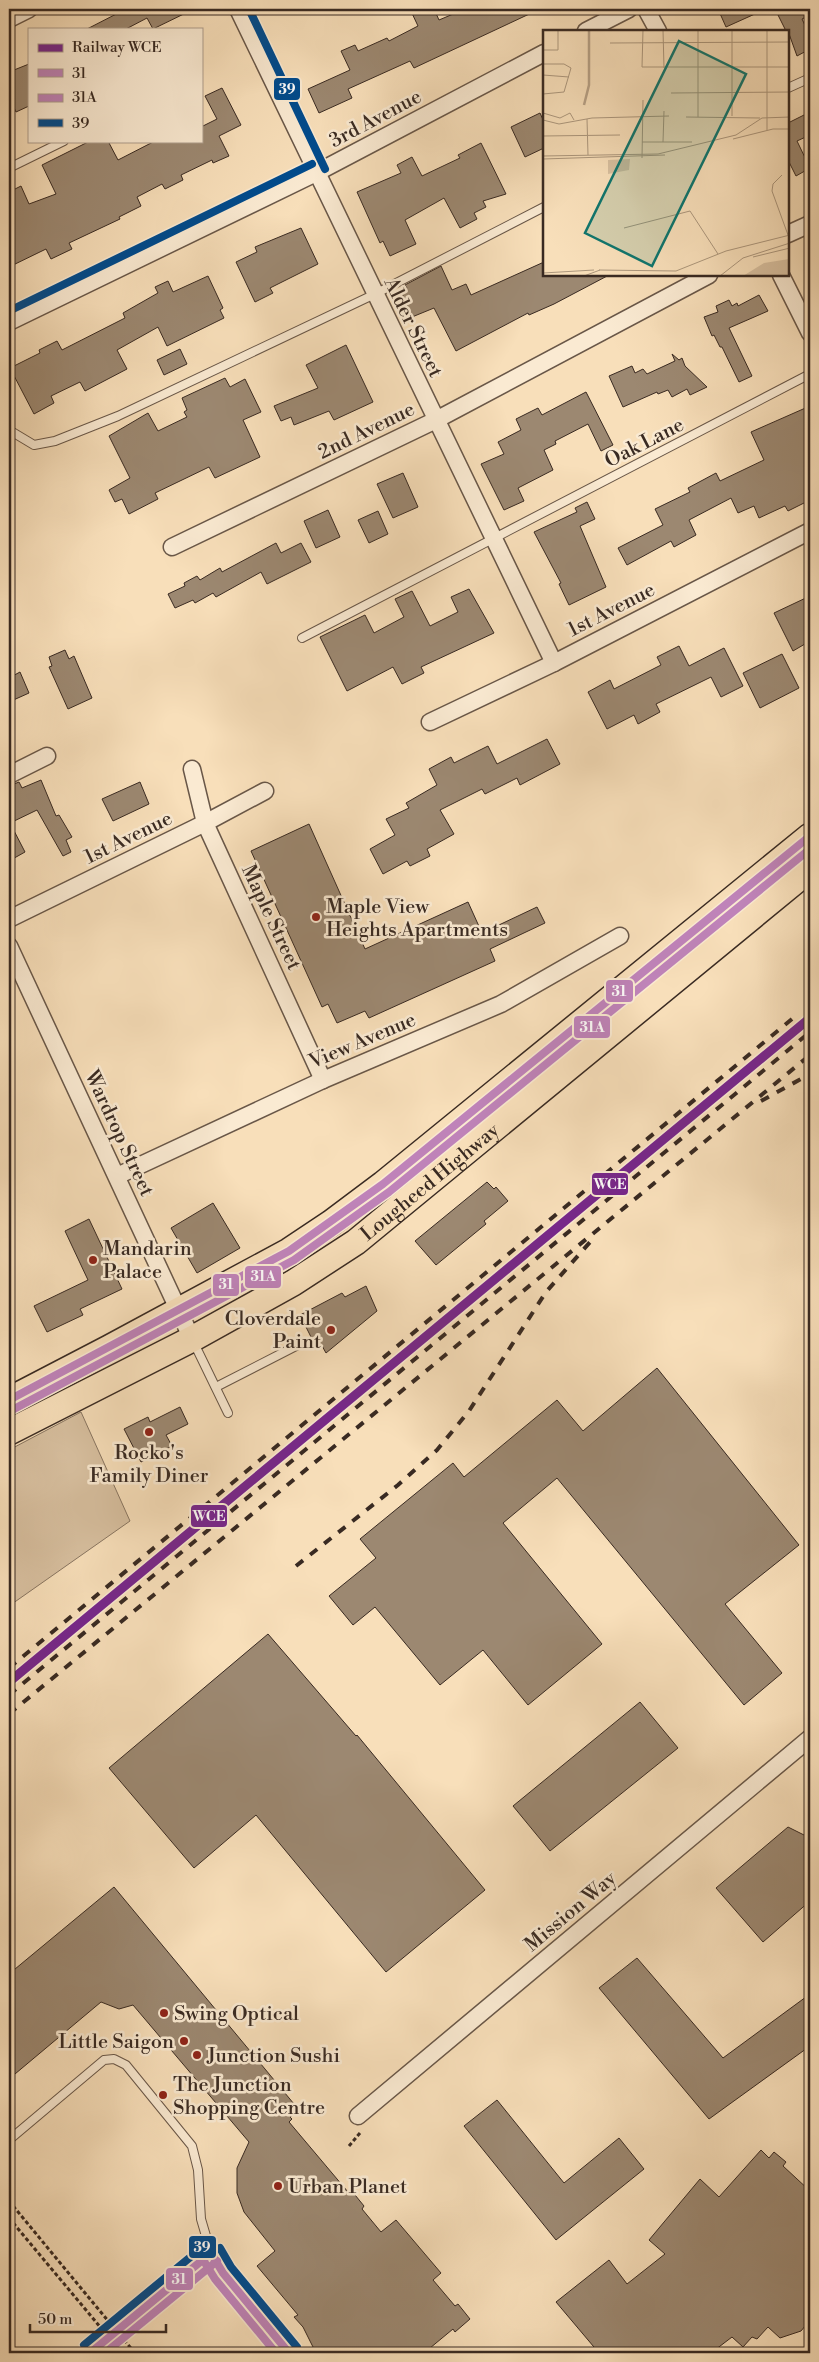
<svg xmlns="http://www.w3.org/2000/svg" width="819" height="2362" viewBox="0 0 819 2362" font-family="'Libre Bodoni',serif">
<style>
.green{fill:#d8c0a0;stroke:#887561}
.building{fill:#9c8871;stroke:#392a22}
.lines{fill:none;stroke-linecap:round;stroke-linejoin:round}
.lane-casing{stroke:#695748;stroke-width:10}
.street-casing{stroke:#695748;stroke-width:19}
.primary-casing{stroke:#392a22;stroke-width:28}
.path{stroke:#392a22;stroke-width:3;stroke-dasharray:4 2.5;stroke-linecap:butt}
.lane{stroke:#faead2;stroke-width:8}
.street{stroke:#faead2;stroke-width:16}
.primary{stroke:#f8dfba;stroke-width:25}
.rail{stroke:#392a22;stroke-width:4;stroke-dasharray:9 9;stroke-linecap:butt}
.bus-1-casing{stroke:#faead2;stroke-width:11}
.bus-2-casing{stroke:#faead2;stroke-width:11}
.bus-3-casing{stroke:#faead2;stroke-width:11}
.bus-1{stroke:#bf83b9;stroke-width:8}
.bus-2{stroke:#bf83b9;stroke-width:8}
.bus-3{stroke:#004b8d;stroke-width:8}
.rail-1-casing{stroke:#faead2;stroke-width:12}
.rail-1{stroke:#77278b;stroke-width:9}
.poi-dot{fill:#8f2418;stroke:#faead2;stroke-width:2}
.labels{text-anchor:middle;stroke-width:5;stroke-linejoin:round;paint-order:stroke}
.street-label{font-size:20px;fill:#392a22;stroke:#faead2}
.poi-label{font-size:20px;fill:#392a22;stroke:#faead2;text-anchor:start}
.inset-river{fill:none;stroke:#b7a186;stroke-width:2.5}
.inset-road{fill:none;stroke:#ac977d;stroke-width:1}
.view{fill:#0f766e;fill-opacity:0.15;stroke:#0f766e;stroke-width:2.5}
.inset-edge{fill:none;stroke:#392a22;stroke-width:2.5}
.line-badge{stroke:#faead2;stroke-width:2}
.badge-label{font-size:14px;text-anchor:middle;font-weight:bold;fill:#fff}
</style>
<rect width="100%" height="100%" fill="#f8dfba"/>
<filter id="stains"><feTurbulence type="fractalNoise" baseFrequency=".004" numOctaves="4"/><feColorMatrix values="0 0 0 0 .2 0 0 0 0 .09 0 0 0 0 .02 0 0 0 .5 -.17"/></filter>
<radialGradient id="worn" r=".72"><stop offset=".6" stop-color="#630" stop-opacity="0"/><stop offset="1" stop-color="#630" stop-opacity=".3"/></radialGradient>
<!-- green -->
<path class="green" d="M 81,1412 L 130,1521 L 9,1606 L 9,1450 Z"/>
<!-- building -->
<g class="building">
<path d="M 126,9 L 194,9 L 153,29 L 147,18 L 126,29 L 87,29 Z"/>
<path d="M 410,9 L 434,9 L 439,20 L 465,9 L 540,9 L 414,68 L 410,61 L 348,89 L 352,98 L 319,113 L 308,89 L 350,70 L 341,51 L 355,45 L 358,51 L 387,38 L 389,41 L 418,26 Z"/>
<path d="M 718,9 L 766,9 L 726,27 Z"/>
<path d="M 775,9 L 810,9 L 810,15 L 802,19 L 810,36 L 810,49 L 797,56 L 788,31 L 786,31 Z"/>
<path d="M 29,64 L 29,106 L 16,112 L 9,97 L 9,72 Z"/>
<path d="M 222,88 L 241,125 L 219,136 L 229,156 L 213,163 L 212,160 L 181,175 L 183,180 L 165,189 L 162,184 L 137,197 L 141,206 L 119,217 L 120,219 L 69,243 L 72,249 L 51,259 L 46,249 L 9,267 L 9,192 L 21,186 L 29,204 L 56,194 L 42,165 L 90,141 L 108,141 L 118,160 L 155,141 L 201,141 L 201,127 L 217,119 L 205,96 Z"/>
<path d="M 810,112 L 810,135 L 797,141 L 810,168 L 796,176 L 788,160 L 788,123 Z"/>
<path d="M 540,113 L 544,122 L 544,148 L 525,157 L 511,127 Z"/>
<path d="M 481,143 L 506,194 L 483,201 L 486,207 L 474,213 L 477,219 L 460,228 L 444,198 L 405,220 L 416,244 L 390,256 L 383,241 L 380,243 L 357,192 L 401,173 L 397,165 L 412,157 L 422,176 L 460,158 L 458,155 Z"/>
<path d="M 301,228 L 318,264 L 270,288 L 273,293 L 255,302 L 236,262 L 257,252 L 255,247 Z"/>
<path d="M 544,262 L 544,275 L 609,275 L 554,304 L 529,315 L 528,313 L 456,351 L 434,308 L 412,317 L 401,291 L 407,288 L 405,285 L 441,266 L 452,290 L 466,284 L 471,295 Z"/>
<path d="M 208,276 L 223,308 L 220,310 L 224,318 L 167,346 L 158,327 L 117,350 L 127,369 L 85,391 L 80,382 L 51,396 L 54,403 L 34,414 L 10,368 L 40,353 L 39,350 L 57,341 L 62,350 L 125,318 L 123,313 L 158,293 L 155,287 L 168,281 L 173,292 Z"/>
<path d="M 759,295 L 768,311 L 729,328 L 752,376 L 739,382 L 722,347 L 720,347 L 714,335 L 712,336 L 704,317 L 718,312 L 716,306 L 729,300 L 732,306 L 737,303 L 738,306 Z"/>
<path d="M 346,345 L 373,402 L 334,420 L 329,411 L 294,425 L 291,417 L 281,421 L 274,406 L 318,388 L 306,365 Z"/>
<path d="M 180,349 L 187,364 L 164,375 L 157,360 Z"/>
<path d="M 672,354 L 679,360 L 682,358 L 685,366 L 707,387 L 690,395 L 687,389 L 672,397 L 668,390 L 658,394 L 657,392 L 623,407 L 609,376 L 632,366 L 635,373 L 643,369 L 647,374 L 675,361 Z"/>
<path d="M 225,378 L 230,387 L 245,379 L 261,412 L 243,420 L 260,457 L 215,478 L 209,467 L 155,493 L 158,499 L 129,514 L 122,499 L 115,502 L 109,490 L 130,478 L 109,436 L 148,413 L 158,431 L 187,417 L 184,412 L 187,410 L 182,398 Z"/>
<path d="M 586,392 L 613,445 L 601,451 L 588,424 L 555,441 L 556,444 L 544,450 L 553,470 L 518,488 L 524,501 L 504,510 L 481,464 L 504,454 L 498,442 L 521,430 L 516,419 L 538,408 L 542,415 Z"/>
<path d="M 810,406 L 810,500 L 788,511 L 785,506 L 759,518 L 754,506 L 738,513 L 731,498 L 689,520 L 696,535 L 674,547 L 671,541 L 627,565 L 618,548 L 663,525 L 655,509 L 690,492 L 688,488 L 716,473 L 720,481 L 764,460 L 751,432 Z"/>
<path d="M 403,473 L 418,507 L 393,518 L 377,484 Z"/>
<path d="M 587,502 L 595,519 L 580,526 L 606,587 L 569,605 L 559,584 L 561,583 L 534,532 L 577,512 L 575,508 Z"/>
<path d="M 328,510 L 340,537 L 316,548 L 304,521 Z"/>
<path d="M 378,511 L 388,534 L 369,543 L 358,520 Z"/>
<path d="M 276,543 L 281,553 L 301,543 L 311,562 L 267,584 L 261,572 L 216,597 L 213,593 L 195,603 L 193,600 L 175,608 L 168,594 L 185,586 L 184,583 L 197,576 L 200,580 L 220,568 L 222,572 Z"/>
<path d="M 469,589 L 494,633 L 421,667 L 424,673 L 402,684 L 393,667 L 347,691 L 320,637 L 365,615 L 374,633 L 404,617 L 395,599 L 412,591 L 430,626 L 458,612 L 451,597 Z"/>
<path d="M 810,596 L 810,641 L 793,651 L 774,613 Z"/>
<path d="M 679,646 L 689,666 L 724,648 L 743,686 L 721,697 L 711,677 L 656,704 L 660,712 L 638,724 L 634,715 L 607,729 L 588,692 L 610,680 L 614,689 L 661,665 L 657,657 Z"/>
<path d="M 65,650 L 69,659 L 74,656 L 92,698 L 68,709 L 49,667 L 52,666 L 49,657 Z"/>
<path d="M 782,654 L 799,688 L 760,708 L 743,673 Z"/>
<path d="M 20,672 L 29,693 L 9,702 L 9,678 Z"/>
<path d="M 547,739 L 560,764 L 520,785 L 517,778 L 485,794 L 482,789 L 440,810 L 454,834 L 427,849 L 430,856 L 410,866 L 407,861 L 383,874 L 370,849 L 395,835 L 386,819 L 409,808 L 406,803 L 437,785 L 429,769 L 451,757 L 454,763 L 488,746 L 497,764 Z"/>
<path d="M 41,780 L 56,816 L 59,815 L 72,837 L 66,840 L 71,852 L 63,856 L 37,810 L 10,823 L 25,852 L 9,861 L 9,786 L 19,782 L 22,788 Z"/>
<path d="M 140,782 L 149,804 L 113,821 L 102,799 Z"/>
<path d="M 309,824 L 365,949 L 468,902 L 482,933 L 537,907 L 545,923 L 490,949 L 495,961 L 369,1018 L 365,1011 L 337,1023 L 328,1004 L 322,1007 L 251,851 Z"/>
<path d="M 487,1182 L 494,1189 L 496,1187 L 508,1201 L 484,1221 L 486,1224 L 436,1265 L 415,1241 Z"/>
<path d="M 213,1203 L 240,1248 L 197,1273 L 171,1228 Z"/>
<path d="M 89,1219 L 122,1289 L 80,1309 L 83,1315 L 47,1332 L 34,1306 L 88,1280 L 65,1231 Z"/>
<path d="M 366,1286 L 377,1311 L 326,1353 L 321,1344 L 316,1347 L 300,1315 L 342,1293 L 345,1297 Z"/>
<path d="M 657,1368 L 799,1545 L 725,1604 L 782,1673 L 744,1705 L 557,1478 L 503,1523 L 602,1644 L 528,1705 L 483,1650 L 440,1685 L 375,1607 L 353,1625 L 329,1596 L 376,1558 L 360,1539 L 453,1463 L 464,1477 L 557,1400 L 583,1431 Z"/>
<path d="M 180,1407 L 188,1424 L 166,1435 L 172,1446 L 141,1462 L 124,1429 L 148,1417 L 150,1422 Z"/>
<path d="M 268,1634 L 356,1736 L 357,1735 L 485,1890 L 386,1972 L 256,1815 L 194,1868 L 109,1768 Z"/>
<path d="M 640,1702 L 678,1748 L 550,1851 L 513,1806 Z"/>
<path d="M 788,1827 L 810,1838 L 810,1901 L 763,1942 L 716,1888 Z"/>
<path d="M 114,1887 L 299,2110 L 290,2117 L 292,2119 L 289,2122 L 348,2192 L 351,2190 L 364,2206 L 362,2209 L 381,2232 L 396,2220 L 441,2273 L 433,2280 L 455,2306 L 458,2304 L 470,2319 L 455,2332 L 453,2329 L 424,2353 L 320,2353 L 313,2347 L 303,2327 L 294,2317 L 298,2315 L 257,2266 L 275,2251 L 244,2212 L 237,2193 L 237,2168 L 249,2142 L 133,2005 L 119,2009 L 101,2002 L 9,2079 L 9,1974 Z"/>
<path d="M 637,1958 L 723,2058 L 810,1994 L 810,2046 L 709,2119 L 599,1988 Z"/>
<path d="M 497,2100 L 564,2183 L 619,2138 L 644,2169 L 556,2240 L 464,2126 Z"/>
<path d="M 761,2150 L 769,2158 L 774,2152 L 786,2162 L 783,2166 L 810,2191 L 810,2320 L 801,2331 L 780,2338 L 768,2327 L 757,2339 L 752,2337 L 743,2347 L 732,2337 L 711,2353 L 599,2353 L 556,2302 L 609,2260 L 627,2284 L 665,2254 L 649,2240 L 700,2179 L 719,2197 Z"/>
</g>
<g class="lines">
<defs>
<g id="lane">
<path d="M 788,88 L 810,78"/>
<path d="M 9,168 L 64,141"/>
<path d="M 9,430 L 34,445 L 55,441 L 118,416 L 375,294 L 544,207"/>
<path d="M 302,638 L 810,374"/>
<path d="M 194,1343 L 228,1413"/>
<path d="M 216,1387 L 298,1345"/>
<path d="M 9,2140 L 104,2060 L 114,2059 L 126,2065 L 192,2146 L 198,2170 L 201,2219 L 211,2253 L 223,2273 L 289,2353"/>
<path d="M 90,2353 L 211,2253"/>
</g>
<g id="street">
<path d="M 238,9 L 554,663"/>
<path d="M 646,9 L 658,31"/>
<path d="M 9,19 L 29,9"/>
<path d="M 586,31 L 629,9"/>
<path d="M 788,234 L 810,224"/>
<path d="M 781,275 L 810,333"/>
<path d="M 9,322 L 316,173 L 544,53"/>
<path d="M 172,547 L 436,420 L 709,275"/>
<path d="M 430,722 L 554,663 L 810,531"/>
<path d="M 192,769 L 205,823 L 323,1080"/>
<path d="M 9,775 L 47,756"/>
<path d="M 9,919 L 205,823 L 265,791"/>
<path d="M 9,946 L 192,1339"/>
<path d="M 117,1176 L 323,1080 L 501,1004 L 620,936"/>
<path d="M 358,2116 L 810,1738"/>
</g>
<g id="primary">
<path d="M 9,1400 L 109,1348 L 289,1251 L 331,1223 L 383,1184 L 810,836"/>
<path id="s1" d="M 9,1432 L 192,1339 L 293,1283 L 356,1242 L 810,869"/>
</g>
</defs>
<!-- lane casing -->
<use href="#lane" class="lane-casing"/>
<!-- street casing -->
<use href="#street" class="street-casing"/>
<!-- primary casing -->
<use href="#primary" class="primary-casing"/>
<!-- path -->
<g class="path">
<path d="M 349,2146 L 360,2133"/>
<path d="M 9,2201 L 109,2322"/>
<path d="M 9,2218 L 101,2328"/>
<path d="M 124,2340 L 135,2353"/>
<path d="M 117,2346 L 122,2353"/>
</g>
<!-- lane -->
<use href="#lane" class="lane"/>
<!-- street -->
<use href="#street" class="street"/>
<!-- primary -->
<use href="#primary" class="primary"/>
<!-- rail -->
<g class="rail">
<path d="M 761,1101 L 810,1074"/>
<path d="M 296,1566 L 398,1485 L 437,1450 L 469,1411 L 546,1292 L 591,1241"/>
<path d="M 9,1668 L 798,1014"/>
<path d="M 9,1695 L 810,1032"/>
<path d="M 9,1714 L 810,1055"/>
</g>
<defs>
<g id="bus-1">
<path d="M 9,1400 L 289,1251 L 383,1184 L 810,836"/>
<path d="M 211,2253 L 223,2273 L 289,2353"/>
<path d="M 90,2353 L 211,2253"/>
</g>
<g id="bus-2">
<path d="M 14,1409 L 294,1260 L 389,1192 L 810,849"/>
<path d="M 202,2258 L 215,2279 L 276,2353"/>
<path d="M 105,2353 L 217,2261"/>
</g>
<g id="bus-3">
<path d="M 249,9 L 325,169"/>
<path d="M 9,311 L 312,164"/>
<path d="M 220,2248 L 231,2267 L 297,2347"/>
<path d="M 84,2345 L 205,2245"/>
</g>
</defs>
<!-- bus-1 casing -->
<use href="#bus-1" class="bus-1-casing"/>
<!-- bus-2 casing -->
<use href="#bus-2" class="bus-2-casing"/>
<!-- bus-3 casing -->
<use href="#bus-3" class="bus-3-casing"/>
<!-- bus-1 -->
<use href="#bus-1" class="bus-1"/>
<!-- bus-2 -->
<use href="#bus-2" class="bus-2"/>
<!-- bus-3 -->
<use href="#bus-3" class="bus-3"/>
<defs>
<path id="rail-1" d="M 9,1682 L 810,1018"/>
</defs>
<!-- rail-1 casing -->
<use href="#rail-1" class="rail-1-casing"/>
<!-- rail-1 -->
<use href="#rail-1" class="rail-1"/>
</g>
<!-- markers -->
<g class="poi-dot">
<circle cx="316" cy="917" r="5"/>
<circle cx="93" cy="1260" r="5"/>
<circle cx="331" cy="1330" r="5"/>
<circle cx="149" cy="1432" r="5"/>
<circle cx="164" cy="2013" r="5"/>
<circle cx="184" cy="2041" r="5"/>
<circle cx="197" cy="2055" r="5"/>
<circle cx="163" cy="2095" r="5"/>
<circle cx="278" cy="2186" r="5"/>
</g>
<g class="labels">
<!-- street labels -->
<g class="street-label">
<text transform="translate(375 118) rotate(-28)" y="7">3rd Avenue</text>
<text transform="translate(414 327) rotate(64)" y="7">Alder Street</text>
<text transform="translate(366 430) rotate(-26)" y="7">2nd Avenue</text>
<text transform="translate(644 442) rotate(-27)" y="7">Oak Lane</text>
<text transform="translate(611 609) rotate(-27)" y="7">1st Avenue</text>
<text transform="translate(128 837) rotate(-26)" y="7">1st Avenue</text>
<text transform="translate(272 917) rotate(65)" y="7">Maple Street</text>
<text transform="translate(362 1040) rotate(-23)" y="7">View Avenue</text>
<text transform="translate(120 1133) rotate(65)" y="7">Wardrop Street</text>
<text dy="7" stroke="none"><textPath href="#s1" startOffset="491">Lougheed Highway</textPath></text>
<text transform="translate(570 1911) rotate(-40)" y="7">Mission Way</text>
</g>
<!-- poi labels -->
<g class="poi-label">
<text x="326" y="913">Maple View<tspan x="326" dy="23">Heights Apartments</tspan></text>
<text x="103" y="1255">Mandarin<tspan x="103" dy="23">Palace</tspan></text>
<text x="321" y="1325" text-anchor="end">Cloverdale<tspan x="321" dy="23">Paint</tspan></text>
<text x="149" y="1459" text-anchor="middle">Rocko's<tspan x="149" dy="23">Family Diner</tspan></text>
<text x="174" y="2020">Swing Optical</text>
<text x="174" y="2048" text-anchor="end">Little Saigon</text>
<text x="207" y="2062">Junction Sushi</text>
<text x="173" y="2091">The Junction<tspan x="173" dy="23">Shopping Centre</tspan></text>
<text x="288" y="2193">Urban Planet</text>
</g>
</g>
<!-- overview -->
<g transform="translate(543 30)">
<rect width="246" height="246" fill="#f8dfba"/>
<path d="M 87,129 L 86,140 L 65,144 L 65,130 ZM 246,229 L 246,246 L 200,246 L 221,233 Z" fill="#d8c0a0"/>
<path class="inset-river" d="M 41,75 L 46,55 L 46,0"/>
<path class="inset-road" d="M 100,0 L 99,37 L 247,37M 120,0 L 121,38M 189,0 L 189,86M 67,13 L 247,12M 0,20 L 15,20 L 15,0M 0,34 L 21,34 L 28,38 L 21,62 L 0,64M 0,45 L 26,47M 128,63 L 247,62M 0,83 L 17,88 L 27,83 L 31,90M 143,87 L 217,88M 155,87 L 155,0M 44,89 L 45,125M 0,90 L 16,94 L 49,88 L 126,86M 224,100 L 224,0M 0,106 L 77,105M 190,109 L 230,99 L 247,99M 99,112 L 149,112M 120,112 L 121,81M 0,126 L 115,124 L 193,105 L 219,88 L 247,87M 99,128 L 100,70M 0,129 L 122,125M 239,145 L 230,154 L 229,161 L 245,205M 81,198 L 147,181 L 175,224M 210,227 L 247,218M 56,240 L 133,241 L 183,221 L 247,205M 0,243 L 51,240M 41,246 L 57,240M 177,246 L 200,228 L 247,213"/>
<path class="view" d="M 136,11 L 203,44 L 109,236 L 42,203 Z"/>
<rect width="246" height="246" class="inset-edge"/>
</g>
<g class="line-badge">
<rect x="273" y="77" width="28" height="24" rx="5" fill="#004b8d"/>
<rect x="605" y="979" width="29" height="24" rx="5" fill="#bf83b9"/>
<rect x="573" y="1015" width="38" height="24" rx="5" fill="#bf83b9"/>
<rect x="591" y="1172" width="38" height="24" rx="5" fill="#77278b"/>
<rect x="244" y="1265" width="38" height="24" rx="5" fill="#bf83b9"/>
<rect x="212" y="1273" width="28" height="24" rx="5" fill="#bf83b9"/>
<rect x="190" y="1504" width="38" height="24" rx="5" fill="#77278b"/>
<rect x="188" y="2235" width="29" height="24" rx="5" fill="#004b8d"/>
<rect x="165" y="2267" width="29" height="24" rx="5" fill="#bf83b9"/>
</g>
<g class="badge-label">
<text x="287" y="94">39</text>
<text x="619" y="996">31</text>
<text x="592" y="1032">31A</text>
<text x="610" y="1189">WCE</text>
<text x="263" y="1281">31A</text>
<text x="226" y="1289">31</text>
<text x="209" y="1521">WCE</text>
<text x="202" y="2252">39</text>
<text x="179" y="2284">31</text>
</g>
<!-- margin -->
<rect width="819" height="2362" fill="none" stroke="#f8dfba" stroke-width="30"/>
<rect x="10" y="10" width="799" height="2342" fill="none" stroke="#392a22" stroke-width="2.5"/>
<rect x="15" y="15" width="789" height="2332" fill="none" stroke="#392a22"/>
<!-- legend -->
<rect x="28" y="28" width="175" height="115" fill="#faead2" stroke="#ad9d8c"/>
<rect x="38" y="44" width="25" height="8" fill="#77278b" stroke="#ad9d8c"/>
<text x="72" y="52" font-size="15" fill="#392a22">Railway WCE</text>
<rect x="38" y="69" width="25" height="8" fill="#bf83b9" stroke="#ad9d8c"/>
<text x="72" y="78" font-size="15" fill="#392a22">31</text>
<rect x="38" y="94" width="25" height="8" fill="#bf83b9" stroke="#ad9d8c"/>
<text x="72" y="102" font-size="15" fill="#392a22">31A</text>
<rect x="38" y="119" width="25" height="8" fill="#004b8d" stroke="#ad9d8c"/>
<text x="72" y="128" font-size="15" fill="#392a22">39</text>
<!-- scale -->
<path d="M30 2324v8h136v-8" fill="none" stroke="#392a22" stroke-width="2.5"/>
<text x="38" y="2324" font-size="15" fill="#392a22" stroke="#faead2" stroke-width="4" paint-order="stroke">50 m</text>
<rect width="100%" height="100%" filter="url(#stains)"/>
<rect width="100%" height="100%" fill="url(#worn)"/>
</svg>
